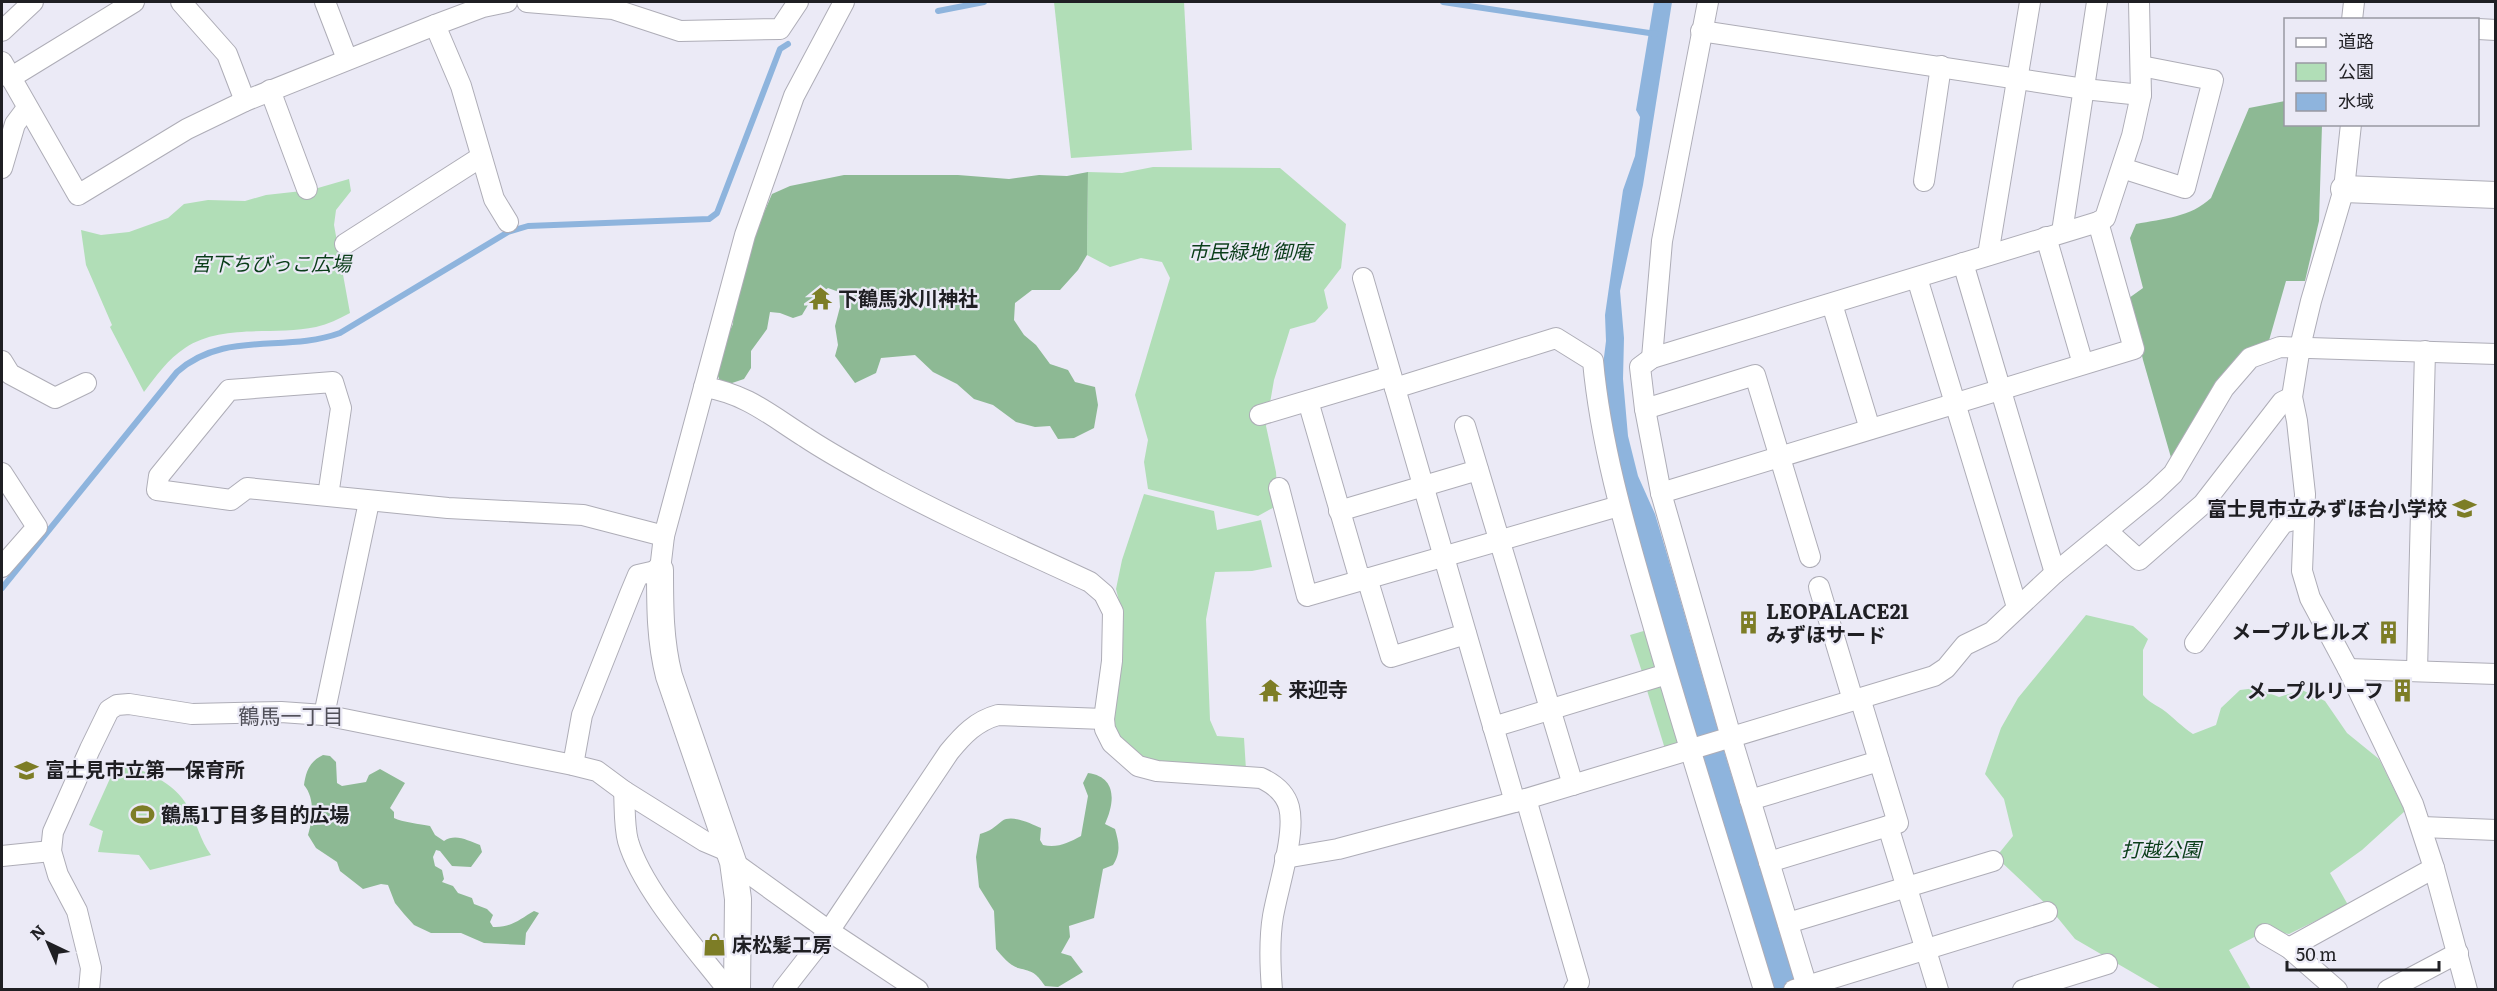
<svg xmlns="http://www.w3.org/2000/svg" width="2497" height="991" viewBox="0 0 2497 991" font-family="Literata,'Noto Sans JP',serif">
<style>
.green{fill:#b1deb7}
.forest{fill:#8db994}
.water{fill:#8eb4dd}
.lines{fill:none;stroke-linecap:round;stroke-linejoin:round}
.stream{stroke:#8eb4dd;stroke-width:6}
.minor-casing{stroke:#aeadb7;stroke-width:22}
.tertiary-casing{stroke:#aeadb7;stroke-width:28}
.minor{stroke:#fff;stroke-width:20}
.tertiary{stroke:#fff;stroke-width:26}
.labels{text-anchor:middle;stroke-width:4.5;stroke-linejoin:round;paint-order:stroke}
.park-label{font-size:20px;font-style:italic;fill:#0a3d19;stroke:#ebeaf6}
.poi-label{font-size:20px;font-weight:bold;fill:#1f1f23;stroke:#ebeaf6;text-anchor:start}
.neighbourhood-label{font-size:21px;fill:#515059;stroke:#ebeaf6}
</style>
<rect width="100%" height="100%" fill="#ebeaf6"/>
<!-- green -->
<g class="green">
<path d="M 1054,2 L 1184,2 L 1192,150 L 1071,158 Z"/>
<path d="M 1153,167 L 1280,168 L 1346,224 L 1341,268 L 1324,290 L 1328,308 L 1315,322 L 1290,329 L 1274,380 L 1266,426 L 1276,472 L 1278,505 L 1258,516 L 1148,489 L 1144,462 L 1148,440 L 1135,395 L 1170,278 L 1162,262 L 1141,258 L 1110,267 L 1087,255 L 1088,172 L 1122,173 Z"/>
<path d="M 349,179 L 351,191 L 336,210 L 334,225 L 350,313 C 339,319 328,324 316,327 C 274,336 222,323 185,348 C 168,359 156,376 144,392 L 110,327 L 112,325 L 86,265 L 81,230 L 101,235 L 129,232 L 168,218 L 184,204 L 208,200 L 245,201 L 266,195 L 311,190 Z"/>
<path d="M 1144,494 L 1214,511 L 1217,530 L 1261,520 L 1272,567 L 1252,571 L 1215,572 L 1206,619 L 1210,720 L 1217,736 L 1244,738 L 1246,770 L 1142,760 L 1120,741 L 1113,724 L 1121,671 L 1123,617 L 1116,589 L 1122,560 Z"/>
<path d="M 2086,615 L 2133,626 L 2148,639 L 2143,650 L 2143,695 C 2149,702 2154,704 2162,709 C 2173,717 2182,727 2193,734 L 2216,725 L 2221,708 L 2240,690 L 2256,688 L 2279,697 L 2302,690 L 2325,701 L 2347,733 L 2379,759 L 2405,811 L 2362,850 L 2330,873 L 2348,905 L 2289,934 L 2266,931 L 2229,950 L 2251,989 L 2161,989 L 2075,939 L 2048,906 L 1996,857 L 2013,836 L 2004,799 L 1985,774 L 2001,728 L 2018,698 Z"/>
<path d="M 1647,630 L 1657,664 L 1654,672 L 1643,675 L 1630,635 Z"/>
<path d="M 1662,685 L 1680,740 L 1677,745 L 1665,749 L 1646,687 Z"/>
<path d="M 117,763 C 143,769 175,782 188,807 C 197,823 200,840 211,855 L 150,870 L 139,855 L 98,852 L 103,831 L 89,825 Z"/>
</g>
<!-- forest -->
<g class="forest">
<path d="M 2285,101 L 2286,124 L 2322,125 L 2319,221 L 2305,281 L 2286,281 L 2268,344 L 2172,461 L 2143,360 L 2129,298 L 2143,288 L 2130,238 L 2136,224 C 2163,219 2191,217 2211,198 L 2249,108 Z"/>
<path d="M 1088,172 L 1087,255 L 1078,270 L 1060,290 L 1032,290 L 1015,303 L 1014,320 L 1024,335 L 1036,345 L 1050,364 L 1068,370 L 1075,382 L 1095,387 L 1098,405 L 1094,428 L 1074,438 L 1058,439 L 1050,426 L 1035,427 L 1016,422 L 993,405 L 974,399 L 957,384 L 933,372 L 915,355 L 881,358 L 876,373 L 855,383 L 835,356 L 838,345 L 835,326 L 840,307 L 839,292 L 828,288 L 811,300 L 802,315 L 793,318 L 780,313 L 770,312 L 767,329 L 751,351 L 751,368 L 744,379 L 729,384 L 720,381 L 716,371 L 722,348 L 733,324 L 734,305 L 742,285 L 750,245 L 772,194 L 790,186 L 844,175 L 958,175 L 1009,179 L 1039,175 L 1067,176 Z"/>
<path d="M 323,755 L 330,756 L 336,762 L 337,783 L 342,786 L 366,782 L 369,775 L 380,769 L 405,783 L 390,808 L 394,812 L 394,818 C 402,822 420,824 430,826 L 435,835 L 444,841 C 456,833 468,841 480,845 L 482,852 L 471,867 L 452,866 L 440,851 L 436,850 L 433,857 L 435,866 L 442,870 L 444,879 L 442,882 L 453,886 L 458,893 L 472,898 L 474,904 L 487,909 L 493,915 L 490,922 L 493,927 C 511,928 520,919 534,911 L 539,913 L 526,933 L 525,945 L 484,943 L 461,933 L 431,933 L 414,925 L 404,914 L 395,903 L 388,885 L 381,884 L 363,889 L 340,871 L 337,862 L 316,848 L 308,835 C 313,819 315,798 304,785 C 306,771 310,761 323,755 Z"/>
<path d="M 1088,773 C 1117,777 1115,802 1105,824 L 1115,829 C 1119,843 1121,852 1113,865 L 1103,869 L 1094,918 L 1069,926 L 1070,937 L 1061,953 L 1071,956 L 1083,972 L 1058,987 L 1045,986 C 1035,972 1034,972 1018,968 C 1009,965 1002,956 996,949 L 994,911 L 979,887 L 976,857 L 980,834 C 991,831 994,827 1002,821 C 1012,814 1031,824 1041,828 L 1040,840 L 1043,845 C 1058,848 1068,843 1081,836 L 1088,796 L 1083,783 Z"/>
</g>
<!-- water -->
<path class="water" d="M 1654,2 L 1672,2 L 1643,185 L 1620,291 L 1624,338 L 1623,379 L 1628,436 L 1638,476 L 1655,514 L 1672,571 L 1725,754 L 1798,989 L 1771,989 L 1615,469 L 1603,365 L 1606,341 L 1605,315 L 1623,190 L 1635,156 L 1640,117 L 1636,110 Z"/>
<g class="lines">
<!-- stream -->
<g class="stream">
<path d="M 1443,2 L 1656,34"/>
<path d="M 938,11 L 984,2"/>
<path d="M 2,588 L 177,372 C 224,330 285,353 340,333 L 508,232 L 528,226 L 709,219 L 717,213 L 780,49 L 788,44"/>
</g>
<defs>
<g id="minor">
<path d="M 181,2 L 227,54 L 245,101"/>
<path d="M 325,2 L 347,59"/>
<path d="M 527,2 L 613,9 L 680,31 L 780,29 L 798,2"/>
<path d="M 2352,20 L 2354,2"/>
<path d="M 435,25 L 461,86 L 494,199 L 508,222"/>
<path d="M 2478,29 L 2496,30"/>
<path d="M 2,31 L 33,2"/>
<path d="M 1701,31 L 2084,89 L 2141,95"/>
<path d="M 2,62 L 78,195 L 187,129 L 245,101 L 435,25 L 483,7 L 507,2"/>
<path d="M 10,78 L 134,2"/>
<path d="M 270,90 L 307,189"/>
<path d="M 2351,124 L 2344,189 L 2311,301 L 2300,347 L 2292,397 L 2297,421 L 2305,494 L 2302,571 L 2310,598 L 2348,669 L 2413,804 L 2434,868 L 2467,990"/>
<path d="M 2,168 L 15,124 L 27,108"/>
<path d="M 2122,168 L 2185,188 L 2213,80 L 2141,66"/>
<path d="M 1924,181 L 1941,66"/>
<path d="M 2062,232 L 2097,2"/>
<path d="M 2046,237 L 2083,364"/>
<path d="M 345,244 L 481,157"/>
<path d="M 1988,255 L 2030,2"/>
<path d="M 1963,263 L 2055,573"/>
<path d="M 1363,278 L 1515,802"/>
<path d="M 1917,278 L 2017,607"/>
<path d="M 1832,304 L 1870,429"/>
<path d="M 1652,358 L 1662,241 L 1708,2"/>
<path d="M 2,361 L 10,374 L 55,398 L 86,383"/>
<path d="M 704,387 C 747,394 770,415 805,437 C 829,453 855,467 880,481 C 948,518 1019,549 1090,582 L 1104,594 L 1113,612 L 1112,661 L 1104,719 L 1105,729 L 1112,743 L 1138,766 L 1157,771 L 1261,778 C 1274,784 1285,792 1289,807 C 1296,834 1278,887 1273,916 C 1269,940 1270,965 1272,990"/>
<path d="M 1395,388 L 1556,338 L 1593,361 C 1601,448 1626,531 1650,614 C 1686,740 1726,864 1764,990"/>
<path d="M 1308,401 L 1360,580"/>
<path d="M 1645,409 L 1755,375 L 1810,557"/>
<path d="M 1260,415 L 1391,376"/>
<path d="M 1465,426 L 1573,785"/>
<path d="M 2,473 L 37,527 L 2,567"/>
<path d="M 1279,488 L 1307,596 L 1619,506"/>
<path d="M 1661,493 L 2134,349 L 2098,222"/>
<path d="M 328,496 L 341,408 L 333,382 L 229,390 L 159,476 L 157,490 L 231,500 L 247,488 L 448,508 L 583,515 L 664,536"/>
<path d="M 1339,511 L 1478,470"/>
<path d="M 2108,532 L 2139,560 L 2203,504 L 2282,402 L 2292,397"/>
<path d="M 1367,578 L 1391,657 L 1466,634"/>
<path d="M 1819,587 L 1853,700"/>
<path d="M 2195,643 L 2283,523 L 2304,517"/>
<path d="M 2348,669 L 2496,674"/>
<path d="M 2417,671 L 2425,351"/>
<path d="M 324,715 L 369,502"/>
<path d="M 1493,727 L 1667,674"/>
<path d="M 573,765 L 582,715 L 630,594 L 638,575 L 660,570 L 664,536 L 745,235 L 794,96 L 844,2"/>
<path d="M 624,791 C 625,807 624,826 628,841 C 642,889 696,949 728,990"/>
<path d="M 1526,799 L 1579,982 L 1574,990"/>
<path d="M 1750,800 L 1879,761"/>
<path d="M 1888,826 L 1938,990"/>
<path d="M 2422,827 L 2496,830"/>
<path d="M 2,856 L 51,851"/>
<path d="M 1285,858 L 1338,849 L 1526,799 L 1934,676 L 1946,668 L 1965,645 L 1992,632 L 2055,573 L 2154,492 L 2173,474 L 2224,388 L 2250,358 L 2280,347 L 2496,354"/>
<path d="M 733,862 L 829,931 L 918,990"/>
<path d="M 1769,862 L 1898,823 L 1860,698"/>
<path d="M 1788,923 L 1993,861"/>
<path d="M 2265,934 L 2289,948 L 2337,990"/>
<path d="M 2289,948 L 2434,868"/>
<path d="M 89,990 L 91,968 L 77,911 L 58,875 L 51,851 L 53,832 L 90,749 L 109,710 L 117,705 L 129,704 L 192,714 L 281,712 L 324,715 L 573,765 L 597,771 L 624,791 L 704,841 L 730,852"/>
<path d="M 783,990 L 829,931 L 949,752 C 963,735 976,721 998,715 L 1104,719"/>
<path d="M 1794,990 L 2047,912"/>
<path d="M 1808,990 L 1731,737 L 1661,493 L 1645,409 L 1640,367 L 1652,358 L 2098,222 L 2105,218 L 2132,136 L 2141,95 L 2139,2"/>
<path d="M 2023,990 L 2107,964"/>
<path d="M 2388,990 L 2458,953"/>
</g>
<g id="tertiary">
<path d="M 2344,189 L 2496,195"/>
<path d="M 660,570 C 660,607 660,641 669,676 L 733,862 L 738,899 L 737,990"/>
</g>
</defs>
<!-- minor casing -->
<use href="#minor" class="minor-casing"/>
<!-- tertiary casing -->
<use href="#tertiary" class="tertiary-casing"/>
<!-- minor -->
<use href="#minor" class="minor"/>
<!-- tertiary -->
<use href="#tertiary" class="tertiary"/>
</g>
<!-- icons -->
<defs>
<symbol id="temple-bare" viewBox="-9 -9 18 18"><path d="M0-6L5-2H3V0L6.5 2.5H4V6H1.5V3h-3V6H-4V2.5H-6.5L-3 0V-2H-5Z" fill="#7d7d26" stroke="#ebeaf6" stroke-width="2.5" paint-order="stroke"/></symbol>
<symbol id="school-bare" viewBox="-9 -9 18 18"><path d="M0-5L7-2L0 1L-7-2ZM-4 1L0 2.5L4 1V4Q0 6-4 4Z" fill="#7d7d26" stroke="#ebeaf6" stroke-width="2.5" paint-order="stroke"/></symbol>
<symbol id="building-bare" viewBox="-9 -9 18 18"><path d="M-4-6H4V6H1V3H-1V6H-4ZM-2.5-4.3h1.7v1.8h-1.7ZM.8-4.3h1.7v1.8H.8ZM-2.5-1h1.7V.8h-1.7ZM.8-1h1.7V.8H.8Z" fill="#7d7d26" stroke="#ebeaf6" stroke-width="2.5" paint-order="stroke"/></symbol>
<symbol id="stadium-bare" viewBox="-9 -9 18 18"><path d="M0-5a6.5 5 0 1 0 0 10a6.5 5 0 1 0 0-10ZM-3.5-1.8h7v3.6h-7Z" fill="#7d7d26" stroke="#ebeaf6" stroke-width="2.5" paint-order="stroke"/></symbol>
<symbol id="shop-bare" viewBox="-9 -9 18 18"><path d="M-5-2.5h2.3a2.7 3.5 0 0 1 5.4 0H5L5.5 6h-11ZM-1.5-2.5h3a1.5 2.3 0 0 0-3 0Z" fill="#7d7d26" stroke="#ebeaf6" stroke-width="2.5" paint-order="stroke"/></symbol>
</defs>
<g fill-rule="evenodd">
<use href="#temple-bare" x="804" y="282" width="33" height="33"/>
<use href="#school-bare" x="2448" y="492" width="33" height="33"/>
<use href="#building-bare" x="1732" y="606" width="33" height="33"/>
<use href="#building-bare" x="2372" y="616" width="33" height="33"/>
<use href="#temple-bare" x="1254" y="674" width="33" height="33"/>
<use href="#building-bare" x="2386" y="674" width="33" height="33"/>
<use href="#school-bare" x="10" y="754" width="33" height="33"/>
<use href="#stadium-bare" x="126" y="798" width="33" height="33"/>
<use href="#shop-bare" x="698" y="928" width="33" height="33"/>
</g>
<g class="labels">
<!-- park labels -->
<g class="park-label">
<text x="1250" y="259">市民緑地 御庵</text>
<text x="271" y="271">宮下ちびっこ広場</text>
<text x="2161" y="857">打越公園</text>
</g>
<!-- poi labels -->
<g class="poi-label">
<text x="838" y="306">下鶴馬氷川神社</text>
<text x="2447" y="516" text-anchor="end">富士見市立みずほ台小学校</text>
<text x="1766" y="619">LEOPALACE21<tspan x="1766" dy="23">みずほサード</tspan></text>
<text x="2370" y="639" text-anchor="end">メープルヒルズ</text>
<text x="1288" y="697">来迎寺</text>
<text x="2384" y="698" text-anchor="end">メープルリーフ</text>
<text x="45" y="777">富士見市立第一保育所</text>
<text x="161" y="822">鶴馬1丁目多目的広場</text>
<text x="732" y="952">床松髪工房</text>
</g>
<!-- neighbourhood labels -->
<g class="neighbourhood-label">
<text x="291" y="724">鶴馬一丁目</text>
</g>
</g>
<!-- border -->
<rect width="2497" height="991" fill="none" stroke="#1f1f23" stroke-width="6"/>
<!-- legend -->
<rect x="2284" y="18" width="195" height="108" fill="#ebeaf6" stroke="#9999a2" stroke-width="1.5"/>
<rect x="2296" y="38" width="30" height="9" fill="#ffffff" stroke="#9999a2" stroke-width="1.5"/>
<text x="2338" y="48" font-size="18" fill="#1f1f23">道路</text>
<rect x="2296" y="63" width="30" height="18" fill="#b1deb7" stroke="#9999a2" stroke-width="1.5"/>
<text x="2338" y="78" font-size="18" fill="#1f1f23">公園</text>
<rect x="2296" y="93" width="30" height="18" fill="#8eb4dd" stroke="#9999a2" stroke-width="1.5"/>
<text x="2338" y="108" font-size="18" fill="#1f1f23">水域</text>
<!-- north arrow -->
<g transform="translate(48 943) rotate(316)" stroke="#ebeaf6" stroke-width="4.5" paint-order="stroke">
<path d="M0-4.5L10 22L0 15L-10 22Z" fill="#1f1f23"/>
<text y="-9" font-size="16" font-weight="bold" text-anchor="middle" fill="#1f1f23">N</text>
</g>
<!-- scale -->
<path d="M2287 961v9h152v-9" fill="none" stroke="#1f1f23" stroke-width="3"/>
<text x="2296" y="961" font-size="18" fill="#1f1f23" stroke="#ebeaf6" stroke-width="4.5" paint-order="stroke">50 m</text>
</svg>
